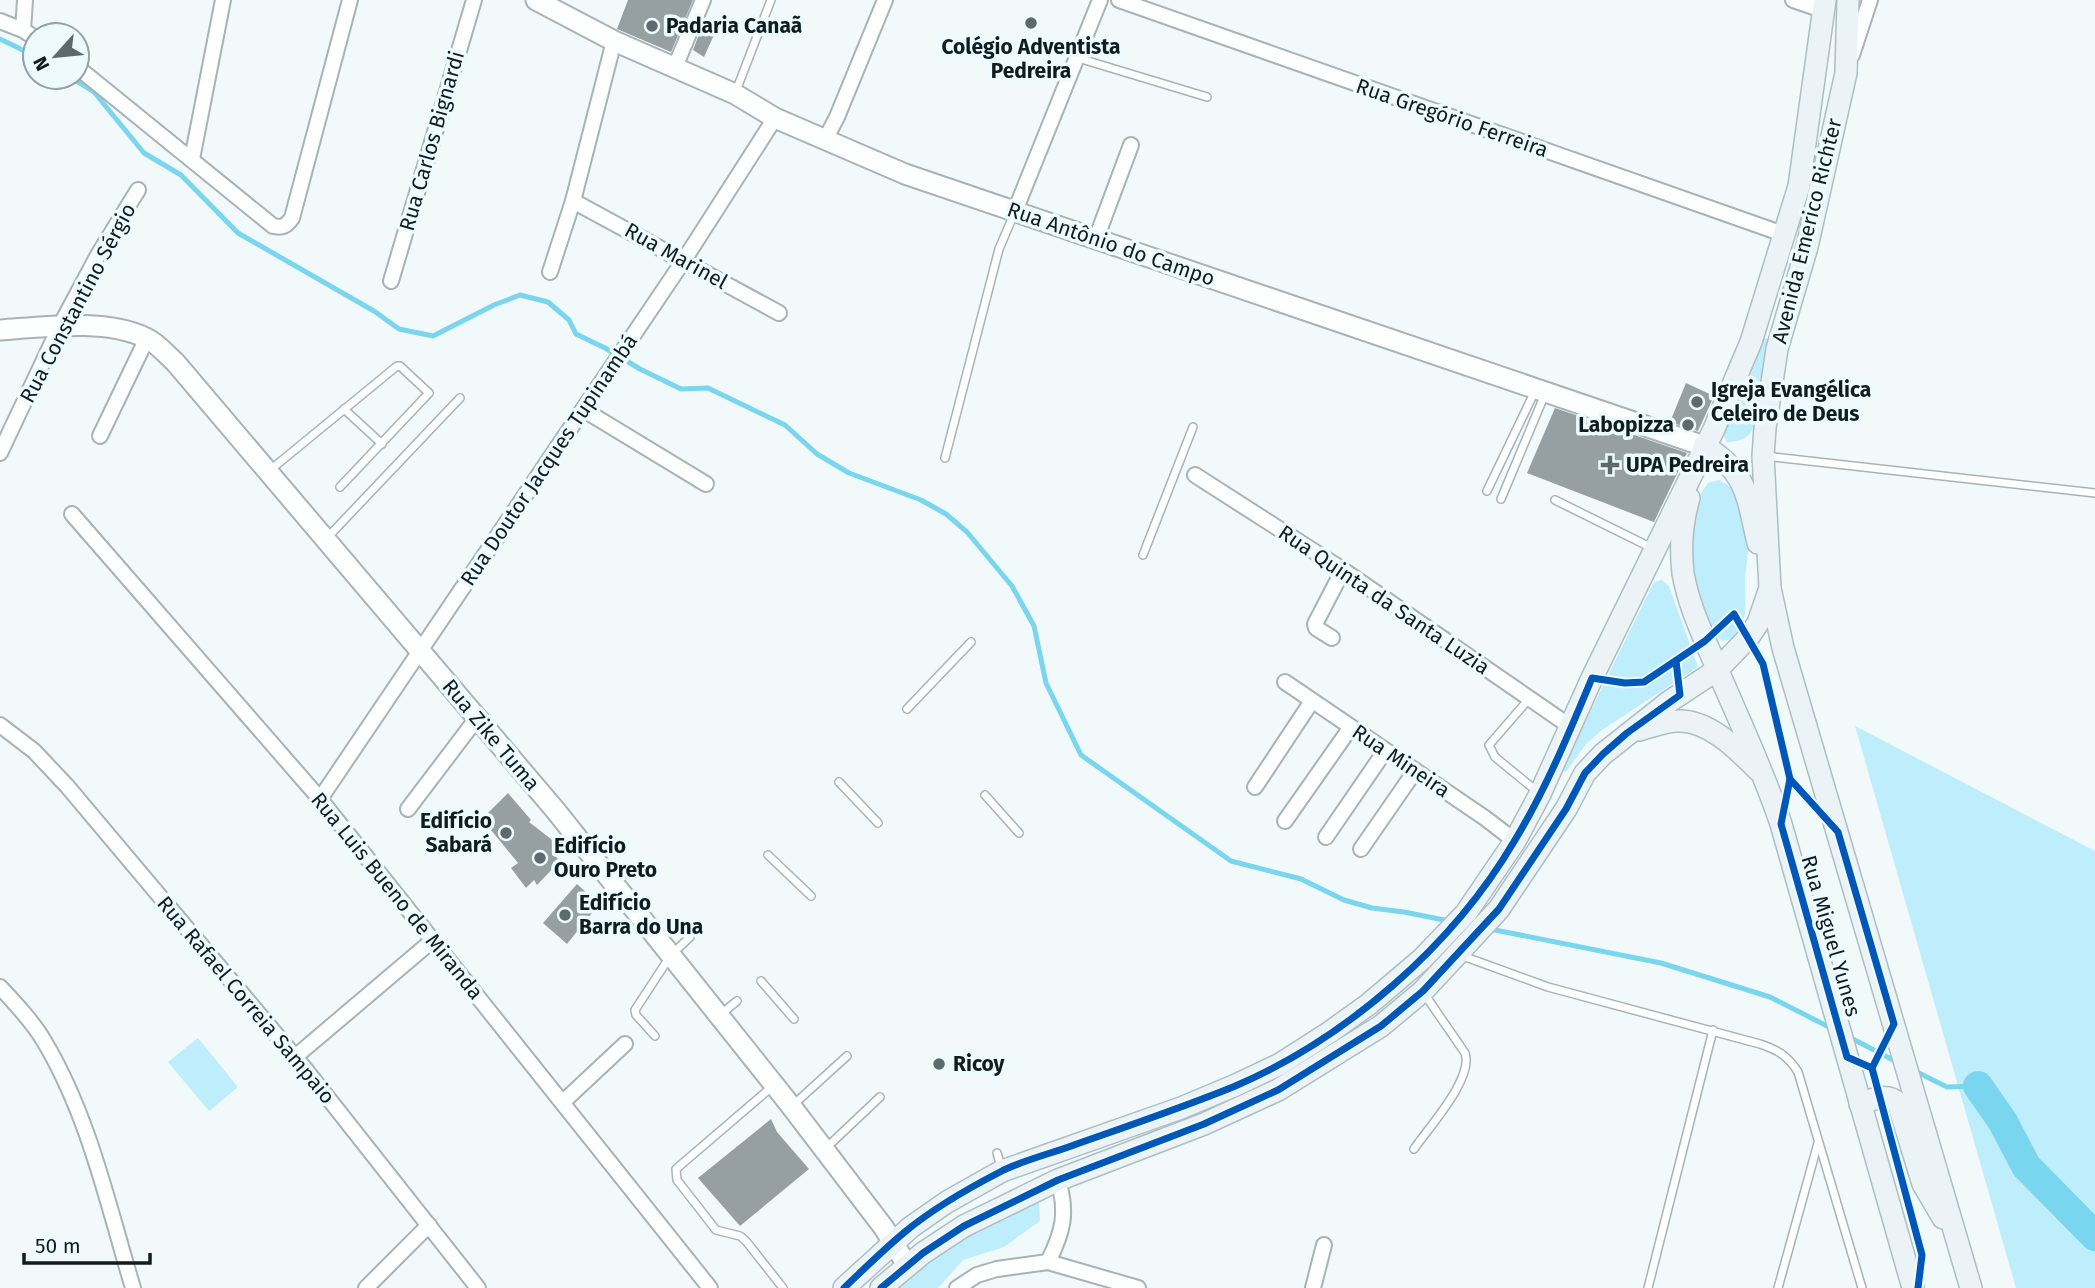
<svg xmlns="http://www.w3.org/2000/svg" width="2095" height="1288" viewBox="0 0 2095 1288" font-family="'Fira Sans',sans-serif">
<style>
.green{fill:#beedfc}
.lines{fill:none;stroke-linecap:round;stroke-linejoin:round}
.stream{stroke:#79d6ee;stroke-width:5}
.river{stroke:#79d6ee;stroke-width:30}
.building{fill:#969fa2}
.lane-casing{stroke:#a9b3b5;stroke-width:10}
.street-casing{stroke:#a9b3b5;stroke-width:18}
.secondary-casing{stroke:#a9b3b5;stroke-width:23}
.primary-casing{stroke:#adbec2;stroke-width:24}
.lane{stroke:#fdfefe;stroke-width:7}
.street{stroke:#fdfefe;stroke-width:14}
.secondary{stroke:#fdfefe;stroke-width:19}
.primary{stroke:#ebf3f6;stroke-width:21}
.cycleway-casing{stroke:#edfbff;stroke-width:11}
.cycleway{stroke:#0057b8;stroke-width:7}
.poi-dot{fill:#5e696d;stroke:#edfbff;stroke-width:2.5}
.labels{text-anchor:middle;stroke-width:7;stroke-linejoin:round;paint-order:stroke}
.poi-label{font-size:21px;font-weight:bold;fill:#0f1c20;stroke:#edfbff;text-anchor:start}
.street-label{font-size:21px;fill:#0f1c20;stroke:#edfbff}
</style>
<rect width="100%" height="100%" fill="#f1f9fb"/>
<!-- green -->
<g class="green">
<path d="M 1764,338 L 1769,339 C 1766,357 1759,419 1751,432 C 1745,440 1736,442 1727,442 L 1722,434 L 1749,380 Z"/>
<path d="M 1719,480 L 1742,494 L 1750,536 L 1745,578 L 1745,611 L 1743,626 L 1734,638 L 1723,641 L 1712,632 L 1693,572 L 1690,541 L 1698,498 L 1708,483 Z"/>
<path d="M 1662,580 L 1669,586 L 1698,667 L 1602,730 L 1586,744 L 1566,772 L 1562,769 L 1654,582 Z"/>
<path d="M 1855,726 L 2095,851 L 2095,1288 L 2016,1288 Z"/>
<path d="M 198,1038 L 238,1087 L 209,1111 L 168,1062 Z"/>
<path d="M 1039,1200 L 1040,1221 L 1004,1247 L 963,1260 L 938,1288 L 894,1288 L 989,1218 Z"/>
</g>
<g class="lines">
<!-- stream -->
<g class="stream">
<path d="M 0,39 L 35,56"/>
<path d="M 70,77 L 94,92 L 144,153 L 181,175 L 238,233 L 374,311 L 399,329 L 433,336 L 494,305 L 520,295 L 548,302 L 569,320 L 576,334 L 605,348 L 640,369 L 681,389 L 708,388 L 785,425 L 817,454 L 849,473 L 921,500 L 946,514 L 967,532 L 1012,586 L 1034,626 L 1046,683 L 1081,755 L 1231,861 L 1301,879 L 1344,900 L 1372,908 L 1404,912 L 1449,921"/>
<path d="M 1490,929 L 1661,963 L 1770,997 L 1831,1028"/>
<path d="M 1849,1037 L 1897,1062"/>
<path d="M 1915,1071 L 1947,1087 L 1978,1086"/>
</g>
<!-- river -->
<path class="river" d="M 1978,1086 L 2003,1122 L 2026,1166 L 2095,1236"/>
</g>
<!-- building -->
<g class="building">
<path d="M 628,0 L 693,0 L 671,52 L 617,29 Z"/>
<path d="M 701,29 L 714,35 L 704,57 L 693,50 Z"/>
<path d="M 1686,383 L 1714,396 L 1698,431 L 1670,422 Z"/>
<path d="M 1555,408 L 1687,453 L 1654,522 L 1527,473 Z"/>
<path d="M 508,793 L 531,820 L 529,822 L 551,839 L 558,851 L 554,855 L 560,861 L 537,885 L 534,880 L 526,888 L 511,868 L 518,863 L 482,819 Z"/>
<path d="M 577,884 L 599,904 L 567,944 L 543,923 Z"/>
<path d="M 771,1119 L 777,1132 L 809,1169 L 740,1226 L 698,1178 Z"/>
</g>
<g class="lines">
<defs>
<g id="lane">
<path d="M 1078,58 L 1207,97"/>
<path d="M 736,91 L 771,0"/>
<path d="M 344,409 L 382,444"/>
<path d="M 1765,456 L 2095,493"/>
<path d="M 945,458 L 999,249 L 1014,214"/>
<path d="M 269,471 L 397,366 L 400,366 L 429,393 L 340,487"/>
<path d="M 1487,491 L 1535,391"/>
<path d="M 1501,499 L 1545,394"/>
<path d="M 1555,500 L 1652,548"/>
<path d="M 326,539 L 460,398"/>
<path d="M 1143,555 L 1193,427"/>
<path d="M 1529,699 L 1489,745 L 1495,757 L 1539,793"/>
<path d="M 907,709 L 971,642"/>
<path d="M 839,782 L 878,823"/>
<path d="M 985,795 L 1019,833"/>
<path d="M 768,855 L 811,896"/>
<path d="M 1460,955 L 1548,987 L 1760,1044 C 1778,1050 1788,1056 1798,1072 L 1862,1288"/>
<path d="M 761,981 L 794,1019"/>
<path d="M 721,1014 L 737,1001"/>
<path d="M 655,1036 L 636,1015 L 635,1010 L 671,955 L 690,937"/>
<path d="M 774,1085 L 676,1169 L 677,1180 L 716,1230 L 740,1236 L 746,1241 L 783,1288"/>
<path d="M 792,1106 L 847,1056"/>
<path d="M 825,1149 L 880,1097"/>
<path d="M 1414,1149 C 1429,1127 1474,1078 1465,1053 L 1423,992"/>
<path d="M 997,1153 L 1002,1170"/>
<path d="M 1648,1288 L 1713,1030"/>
<path d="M 1778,1288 L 1818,1143"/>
</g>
<g id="street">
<path d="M 1119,0 L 1786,235"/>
<path d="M 1793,0 L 1825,11"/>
<path d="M 0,21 L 23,30 L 35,38"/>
<path d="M 23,30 L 25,0"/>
<path d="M 1852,55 L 1870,0"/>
<path d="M 77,67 L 273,226 C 283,228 286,226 292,218 L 350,0"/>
<path d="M 675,67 L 703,0"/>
<path d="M 825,140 L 837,117 L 885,0"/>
<path d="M 192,159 L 223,0"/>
<path d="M 573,201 L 779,313"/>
<path d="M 1015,211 L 1100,0"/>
<path d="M 1096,239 L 1131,145"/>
<path d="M 550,272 L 573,201 L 614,41"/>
<path d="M 391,281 L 474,0"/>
<path d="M 584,410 L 706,484"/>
<path d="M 100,436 L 147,338"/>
<path d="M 0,453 L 60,326 L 98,255 L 138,190"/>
<path d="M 1195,475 L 1343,570 L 1571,727"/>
<path d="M 72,514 L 320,799 L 710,1288"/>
<path d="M 1332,638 L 1316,628 L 1315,624 L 1343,570"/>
<path d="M 1285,682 L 1485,818 L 1515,841"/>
<path d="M 0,725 L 34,751 L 67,786 L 306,1070 L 478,1288"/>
<path d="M 1255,787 L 1312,701"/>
<path d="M 320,799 L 684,260 L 775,118"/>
<path d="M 408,809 L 477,718"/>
<path d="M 1285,821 L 1351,727"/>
<path d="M 1326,837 L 1385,751"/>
<path d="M 1361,849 L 1415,771"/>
<path d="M 0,987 C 15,1003 33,1022 44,1041 C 89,1116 108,1205 133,1288"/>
<path d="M 295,1057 L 433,940"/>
<path d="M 563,1102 L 625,1044"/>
<path d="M 1048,1262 C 1063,1232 1068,1213 1058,1180"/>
<path d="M 366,1288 L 429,1225"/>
<path d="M 957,1288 L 977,1275 L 997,1269 L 1048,1262 L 1138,1288"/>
<path d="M 1313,1288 L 1324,1245"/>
</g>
<g id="secondary">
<path d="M 536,0 L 614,41 L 735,94 L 775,118 L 905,174 L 1704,446"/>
<path d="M 0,330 C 43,327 106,318 146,338 C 157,343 166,354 175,362 L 556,811 L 791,1106 L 884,1228 L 907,1265"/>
</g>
<g id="primary">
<path d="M 1704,446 C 1748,472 1747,497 1758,543"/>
<path d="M 1689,498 C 1682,522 1680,548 1683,573 C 1688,603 1701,631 1713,659 C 1736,714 1762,767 1781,824 L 1913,1288"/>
<path d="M 1770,588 L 1783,648 L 1971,1288"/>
<path d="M 1639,730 C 1651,727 1665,721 1678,721 C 1709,720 1737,749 1758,770"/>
<path d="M 1860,1104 C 1873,1099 1887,1093 1898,1103 L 1923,1184 L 1943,1218"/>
<path d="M 844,1288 L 911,1227 L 947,1202 L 1002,1171 L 1181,1108 L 1236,1085 L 1280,1064 L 1330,1032 L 1369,1004 L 1422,959 L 1466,913 L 1515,841 L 1540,794 L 1592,678 L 1714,429 L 1751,342 L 1799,186 L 1825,0"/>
<path d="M 881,1288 L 923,1253 L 964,1226 L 1058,1180 L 1204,1124 L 1278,1090 L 1381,1026 L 1423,991 L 1499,909 L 1566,809 L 1585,773 L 1603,754 L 1670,701 L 1717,670 L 1748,638 L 1758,623 L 1770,588 L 1763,456 L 1765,428 L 1777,349 L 1807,247 L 1846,73 L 1848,0"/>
</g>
</defs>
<!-- lane casing -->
<use href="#lane" class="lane-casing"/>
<!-- street casing -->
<use href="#street" class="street-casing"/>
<!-- secondary casing -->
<use href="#secondary" class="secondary-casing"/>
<!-- primary casing -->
<use href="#primary" class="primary-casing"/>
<!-- lane -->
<use href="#lane" class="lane"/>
<!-- street -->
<use href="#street" class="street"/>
<!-- secondary -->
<use href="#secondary" class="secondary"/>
<!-- primary -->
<use href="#primary" class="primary"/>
<defs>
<g id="cycleway">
<path d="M 1790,779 L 1838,832 L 1894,1024 L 1872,1068 L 1922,1255 L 1918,1288"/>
<path d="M 844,1288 C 864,1269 884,1249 906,1231 C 934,1208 967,1189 1000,1172 C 1023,1160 1050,1154 1074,1145 C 1128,1126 1181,1108 1233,1087 C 1346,1039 1453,946 1515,840 C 1546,789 1569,733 1592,678 L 1625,683 L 1644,682 L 1705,641 L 1734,614 L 1763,664 L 1790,779 L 1781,824 L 1847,1057 L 1872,1068"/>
<path d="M 881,1288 L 923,1253 L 964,1226 L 1058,1180 L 1204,1124 L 1278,1090 L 1381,1026 L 1423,991 L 1499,909 L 1566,809 L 1585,773 L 1603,754 L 1627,733 L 1680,695 L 1676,661"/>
</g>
</defs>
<!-- cycleway casing -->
<use href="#cycleway" class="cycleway-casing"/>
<!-- cycleway -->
<use href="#cycleway" class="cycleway"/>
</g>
<!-- markers -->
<g class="poi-dot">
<circle cx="1031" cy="23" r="7"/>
<circle cx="652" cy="26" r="7"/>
<circle cx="1697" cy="402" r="7"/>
<circle cx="1688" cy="425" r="7"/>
<path d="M1606.5 454.5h7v7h7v7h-7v7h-7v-7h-7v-7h7z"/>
<circle cx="506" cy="833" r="7"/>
<circle cx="540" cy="858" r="7"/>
<circle cx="565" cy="915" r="7"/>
<circle cx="939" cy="1064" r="7"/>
</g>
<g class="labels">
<!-- poi labels -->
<g class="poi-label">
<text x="666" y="33">Padaria Canaã</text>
<text x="1031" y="54" text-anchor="middle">Colégio Adventista<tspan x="1031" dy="24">Pedreira</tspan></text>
<text x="1711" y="397">Igreja Evangélica<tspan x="1711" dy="24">Celeiro de Deus</tspan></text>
<text x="1674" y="432" text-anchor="end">Labopizza</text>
<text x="1626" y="472">UPA Pedreira</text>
<text x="492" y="828" text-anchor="end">Edifício<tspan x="492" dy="24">Sabará</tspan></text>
<text x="554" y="853">Edifício<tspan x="554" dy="24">Ouro Preto</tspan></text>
<text x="579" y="910">Edifício<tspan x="579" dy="24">Barra do Una</tspan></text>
<text x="953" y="1071">Ricoy</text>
</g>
<!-- street labels -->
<g class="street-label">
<text transform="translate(1452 118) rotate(19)" y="7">Rua Gregório Ferreira</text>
<text transform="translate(432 141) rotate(-74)" y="7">Rua Carlos Bignardi</text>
<text transform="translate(1807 231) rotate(-76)" y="7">Avenida Emerico Richter</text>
<text transform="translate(1111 244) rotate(19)" y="7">Rua Antônio do Campo</text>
<text transform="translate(676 256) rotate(29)" y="7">Rua Marinel</text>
<text transform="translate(78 303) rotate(-62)" y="7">Rua Constantino Sérgio</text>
<text transform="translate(549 460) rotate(-56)" y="7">Rua Doutor Jacques Tupinambá</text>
<text transform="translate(1384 600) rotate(34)" y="7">Rua Quinta da Santa Luzia</text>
<text transform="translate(491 735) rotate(50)" y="7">Rua Zike Tuma</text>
<text transform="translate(1401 761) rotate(34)" y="7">Rua Mineira</text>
<text transform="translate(397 896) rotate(51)" y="7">Rua Luis Bueno de Miranda</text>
<text transform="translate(1831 936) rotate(74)" y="7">Rua Miguel Yunes</text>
<text transform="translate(246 1000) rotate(50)" y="7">Rua Rafael Correia Sampaio</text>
</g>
</g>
<!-- north arrow -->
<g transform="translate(56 56) rotate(243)"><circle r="33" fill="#edfbff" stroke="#94a2a6" stroke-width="2"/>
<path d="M0-5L12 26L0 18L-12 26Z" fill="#5e696d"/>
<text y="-10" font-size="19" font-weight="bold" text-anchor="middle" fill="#0f1c20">N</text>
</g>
<!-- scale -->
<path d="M24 1253v10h126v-10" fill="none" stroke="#0f1c20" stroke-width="3.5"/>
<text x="35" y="1253" font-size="21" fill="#0f1c20" stroke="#edfbff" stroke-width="5" paint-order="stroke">50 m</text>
</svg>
